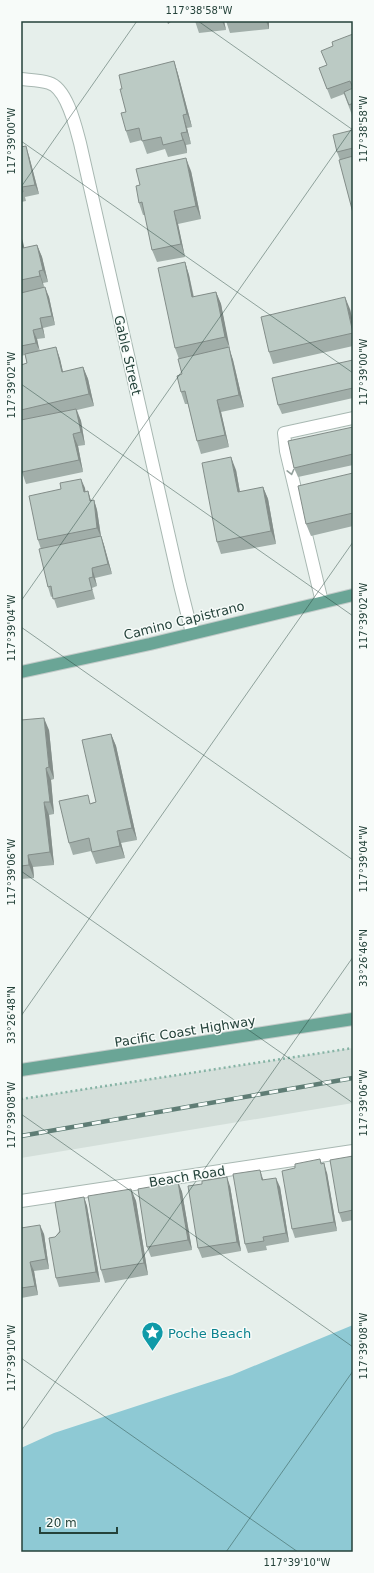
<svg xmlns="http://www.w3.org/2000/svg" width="374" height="1573" viewBox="0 0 374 1573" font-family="'DejaVu Sans',sans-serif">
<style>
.built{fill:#d4dfda}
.water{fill:#8ec9d4}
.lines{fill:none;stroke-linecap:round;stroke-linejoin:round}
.minor-casing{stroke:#a8b8b2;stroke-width:14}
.major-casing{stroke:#c2cac8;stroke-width:14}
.path{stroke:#86b3a5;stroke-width:2.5;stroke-dasharray:2 3;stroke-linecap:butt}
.minor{stroke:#fff;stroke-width:12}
.major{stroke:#6aa596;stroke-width:12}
.rail-casing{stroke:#5f7d75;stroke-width:4.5}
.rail{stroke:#f7fbf9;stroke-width:3;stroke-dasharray:9;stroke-linecap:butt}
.wall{fill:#a1aea9}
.shaded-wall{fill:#838d89}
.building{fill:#bbcac4;stroke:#838d89}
.oneway{stroke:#92a09c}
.ticks{fill:none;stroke:#24423a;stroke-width:1;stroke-opacity:0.45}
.labels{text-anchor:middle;stroke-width:3;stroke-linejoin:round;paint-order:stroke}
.street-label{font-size:13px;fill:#24423a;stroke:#f7fbf9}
.culture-label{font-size:13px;fill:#0d838f;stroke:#f7fbf9;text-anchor:start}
.neatline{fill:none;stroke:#24423a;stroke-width:1.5}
.ticks-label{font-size:10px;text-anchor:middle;fill:#24423a}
</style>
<rect width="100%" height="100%" fill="#e6efeb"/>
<!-- built -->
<path class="built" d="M 353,1048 L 353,1103 L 21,1158 L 21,1099 Z"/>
<!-- water -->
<path class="water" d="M 353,1325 L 353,1552 L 21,1552 L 21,1448 L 54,1433 L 232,1375 Z"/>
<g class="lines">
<defs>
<g id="minor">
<path d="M 21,79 C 30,80 41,80 49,83 C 67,88 76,128 80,143 L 180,585 L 192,633"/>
<path d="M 322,602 L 286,451 L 284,433 L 353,418"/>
<path d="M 21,1201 L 353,1151"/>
</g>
<g id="major">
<path d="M 21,672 L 150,644 L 353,595"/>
<path d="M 21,1070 L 353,1019"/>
</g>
</defs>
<!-- minor casing -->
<use href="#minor" class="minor-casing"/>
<!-- major casing -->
<use href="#major" class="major-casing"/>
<!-- path -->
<path class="path" d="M 21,1099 L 353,1048"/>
<!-- minor -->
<use href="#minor" class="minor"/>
<!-- major -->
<use href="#major" class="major"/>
<defs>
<path id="rail" d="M 21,1136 L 353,1078"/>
</defs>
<!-- rail casing -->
<use href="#rail" class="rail-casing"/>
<!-- rail -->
<use href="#rail" class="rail"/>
</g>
<!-- wall -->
<g class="wall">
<path d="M 195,21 L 224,21 L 226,30 L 199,33 Z"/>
<path d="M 226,21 L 269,21 L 269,29 L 230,33 Z"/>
<path d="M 353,34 L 353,114 L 352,115 L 344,94 L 331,99 L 319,68 L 327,65 L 333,46 Z"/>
<path d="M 174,61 L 178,74 L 192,127 L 187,128 L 191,144 L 186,145 L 187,153 L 168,157 L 165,149 L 147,154 L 142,140 L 130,143 L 126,131 L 126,112 L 122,89 Z"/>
<path d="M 353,130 L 353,213 L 340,160 L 337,152 Z"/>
<path d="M 21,147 L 29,156 L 39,194 L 25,197 L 26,201 L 21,202 Z"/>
<path d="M 191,171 L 201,219 L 178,224 L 185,257 L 157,262 L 152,250 L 145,215 L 143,215 L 139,203 Z"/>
<path d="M 21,236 L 24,248 L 37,245 L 42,257 L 48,282 L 43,283 L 44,288 L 49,297 L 55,325 L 43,328 L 45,338 L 37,339 L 39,351 L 56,347 L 60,359 L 63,372 L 83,367 L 88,379 L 94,406 L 77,410 L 81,421 L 85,445 L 78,446 L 83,472 L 26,484 L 22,472 L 21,467 L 21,365 L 27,363 L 25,355 L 21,356 Z"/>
<path d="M 185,262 L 189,275 L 194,297 L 216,292 L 221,304 L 229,349 L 233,360 L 244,407 L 221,412 L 229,447 L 201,454 L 197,441 L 188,404 L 185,404 L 181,392 L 182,374 L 179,359 L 175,348 Z"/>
<path d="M 350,309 L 353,323 L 353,346 L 273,364 L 269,352 Z"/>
<path d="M 353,360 L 353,398 L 282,414 L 278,405 Z"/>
<path d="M 353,427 L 353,465 L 298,477 L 294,468 Z"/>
<path d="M 236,470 L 240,492 L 263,487 L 268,499 L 276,544 L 221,554 L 217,542 Z"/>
<path d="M 353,473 L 353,526 L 311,536 L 306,524 Z"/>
<path d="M 85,488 L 85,492 L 88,491 L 91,501 L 94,500 L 97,510 L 101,536 L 104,545 L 112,574 L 95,578 L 97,586 L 92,588 L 95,599 L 57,608 L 53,596 L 51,597 L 48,587 L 41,549 L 38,540 Z"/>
<path d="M 21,720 L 49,730 L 54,779 L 51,780 L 54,814 L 49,815 L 54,865 L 33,867 L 34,878 L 21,879 Z"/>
<path d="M 111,734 L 116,746 L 137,840 L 121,843 L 125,858 L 96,864 L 91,851 L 73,855 L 69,843 L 91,803 L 96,802 Z"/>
<path d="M 353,1156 L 353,1220 L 342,1222 L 339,1213 Z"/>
<path d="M 322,1164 L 327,1173 L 337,1231 L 295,1238 L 292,1229 Z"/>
<path d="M 263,1180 L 280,1187 L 289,1242 L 266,1246 L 267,1250 L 248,1253 L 245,1244 Z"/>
<path d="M 178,1182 L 182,1192 L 192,1250 L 151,1257 L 147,1247 Z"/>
<path d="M 230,1186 L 241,1251 L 202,1258 L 198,1248 Z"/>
<path d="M 131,1189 L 136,1201 L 148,1275 L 105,1283 L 101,1270 Z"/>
<path d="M 84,1197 L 87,1206 L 100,1282 L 59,1287 L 56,1278 L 55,1237 Z"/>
<path d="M 21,1228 L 44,1234 L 49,1269 L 34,1271 L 38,1295 L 21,1298 Z"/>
</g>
<!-- shaded-wall -->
<g class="shaded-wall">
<path d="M 167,21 L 172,21 L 168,24 Z"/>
<path d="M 222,21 L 224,21 L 226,30 Z"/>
<path d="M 266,21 L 269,21 L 269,29 Z"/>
<path d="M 174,61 L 178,74 L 192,127 L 187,114 Z"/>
<path d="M 183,115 L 187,128 L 191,144 L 187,132 Z"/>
<path d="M 181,133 L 186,145 L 187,153 L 183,140 Z"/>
<path d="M 26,146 L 29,156 L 39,194 L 35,185 Z"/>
<path d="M 186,158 L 191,171 L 201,219 L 196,206 Z"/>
<path d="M 174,211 L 178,224 L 185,257 L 181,244 Z"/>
<path d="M 21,236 L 23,242 L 27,260 L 23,248 L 21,241 Z"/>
<path d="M 37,245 L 42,257 L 48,282 L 43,270 Z"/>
<path d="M 185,262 L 189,275 L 196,310 L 192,297 Z"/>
<path d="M 39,271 L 43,283 L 44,288 L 40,276 Z"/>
<path d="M 45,287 L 49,297 L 55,325 L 52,316 Z"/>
<path d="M 216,292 L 221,304 L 230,349 L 225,337 Z"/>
<path d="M 345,297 L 350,309 L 353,323 L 353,331 Z"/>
<path d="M 40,318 L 43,328 L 45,338 L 42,328 Z"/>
<path d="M 33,330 L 37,339 L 40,352 L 36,343 Z"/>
<path d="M 56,347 L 60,359 L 66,385 L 62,372 Z"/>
<path d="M 229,347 L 233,360 L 244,407 L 239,395 Z"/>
<path d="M 83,367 L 88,379 L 94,406 L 89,394 Z"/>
<path d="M 217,400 L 221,412 L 229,447 L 225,435 Z"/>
<path d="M 76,409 L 81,421 L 85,445 L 81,432 Z"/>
<path d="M 73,434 L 78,446 L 83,472 L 79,460 Z"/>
<path d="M 231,457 L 236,470 L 242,504 L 238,492 Z"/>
<path d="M 81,479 L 85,488 L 87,502 L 84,492 Z"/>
<path d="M 263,487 L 268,499 L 276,544 L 271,531 Z"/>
<path d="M 88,491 L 91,501 L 90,501 Z"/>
<path d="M 94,500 L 97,510 L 101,537 L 97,528 Z"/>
<path d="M 101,536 L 104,545 L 112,574 L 108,564 Z"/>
<path d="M 92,568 L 95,578 L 97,586 L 93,577 Z"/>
<path d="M 44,718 L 49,730 L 54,779 L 49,767 Z"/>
<path d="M 111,734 L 116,746 L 137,840 L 132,828 Z"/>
<path d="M 46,768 L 51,780 L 54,814 L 50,802 Z"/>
<path d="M 44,802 L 49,815 L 54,865 L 50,852 Z"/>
<path d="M 117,831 L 121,843 L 125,858 L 120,846 Z"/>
<path d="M 28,855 L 33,867 L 34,878 L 29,865 Z"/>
<path d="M 324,1163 L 327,1173 L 337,1231 L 334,1222 Z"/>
<path d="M 260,1170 L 263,1179 L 265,1190 L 262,1180 Z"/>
<path d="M 227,1177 L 230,1186 L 241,1251 L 237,1242 Z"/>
<path d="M 276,1178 L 280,1187 L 289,1242 L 286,1233 Z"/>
<path d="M 178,1182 L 182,1192 L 192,1250 L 188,1240 Z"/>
<path d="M 131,1189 L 136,1201 L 148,1275 L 144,1263 Z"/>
<path d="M 84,1197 L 87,1206 L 100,1282 L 96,1272 Z"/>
<path d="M 40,1225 L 44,1234 L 49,1269 L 46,1259 Z"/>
<path d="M 30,1262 L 34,1271 L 38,1295 L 35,1286 Z"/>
</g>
<!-- building -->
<g class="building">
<path d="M 353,34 L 353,103 L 349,105 L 344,92 L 353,88 L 350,81 L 327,89 L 319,68 L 327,65 L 321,51 L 333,46 L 332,42 Z"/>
<path d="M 174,61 L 187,114 L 183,115 L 187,132 L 181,133 L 183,140 L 163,145 L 161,137 L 142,141 L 139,128 L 126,131 L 121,113 L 126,112 L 120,89 L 122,89 L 119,75 Z"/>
<path d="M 353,130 L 353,148 L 337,152 L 333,135 Z"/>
<path d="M 26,146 L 35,185 L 22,187 L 23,192 L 21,192 L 21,147 Z"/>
<path d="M 353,156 L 353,213 L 339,160 Z"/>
<path d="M 186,158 L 196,206 L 174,211 L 181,244 L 152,250 L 142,202 L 139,203 L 136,186 L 140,185 L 136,169 Z"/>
<path d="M 21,241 L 23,248 L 37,245 L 43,270 L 39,271 L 40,276 L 21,280 Z"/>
<path d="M 185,262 L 192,297 L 216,292 L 225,337 L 175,348 L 158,268 Z"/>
<path d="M 45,287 L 52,316 L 40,318 L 42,328 L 33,330 L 36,343 L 21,346 L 21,293 Z"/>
<path d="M 345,297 L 353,333 L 269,352 L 261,317 Z"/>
<path d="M 56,347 L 62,372 L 83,367 L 89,394 L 21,410 L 21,365 L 27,363 L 25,354 Z"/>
<path d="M 229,347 L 239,395 L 217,400 L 225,435 L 197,441 L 185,391 L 181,392 L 177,376 L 182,374 L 178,359 Z"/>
<path d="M 353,360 L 353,388 L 278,405 L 272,378 Z"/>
<path d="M 76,409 L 81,432 L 73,434 L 79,460 L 22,472 L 21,467 L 21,420 Z"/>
<path d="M 353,427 L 353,454 L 294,468 L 288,441 Z"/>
<path d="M 231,457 L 238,492 L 263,487 L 271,531 L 217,542 L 202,463 Z"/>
<path d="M 353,473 L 353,513 L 306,524 L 298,486 Z"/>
<path d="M 81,479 L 84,492 L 88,491 L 90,501 L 94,500 L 97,528 L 38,540 L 29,496 L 61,489 L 60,483 Z"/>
<path d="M 101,536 L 108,564 L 92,568 L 93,577 L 89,578 L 92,590 L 53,599 L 51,586 L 48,587 L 39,549 Z"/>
<path d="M 44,718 L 49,767 L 46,768 L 50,802 L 44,802 L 50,852 L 28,855 L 29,865 L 21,866 L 21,720 Z"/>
<path d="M 111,734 L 132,828 L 117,831 L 120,846 L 92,852 L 89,838 L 69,843 L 59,801 L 88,795 L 90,804 L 96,802 L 82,740 Z"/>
<path d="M 353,1156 L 353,1210 L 339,1213 L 330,1160 Z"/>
<path d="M 320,1159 L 321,1164 L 324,1163 L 334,1222 L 292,1229 L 282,1171 L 295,1168 L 295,1164 Z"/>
<path d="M 260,1170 L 262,1180 L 276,1178 L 286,1233 L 263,1237 L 264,1241 L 245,1244 L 233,1174 Z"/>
<path d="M 227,1177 L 237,1242 L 198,1248 L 188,1186 L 202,1184 L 202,1181 Z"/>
<path d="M 178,1182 L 188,1240 L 147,1247 L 138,1189 Z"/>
<path d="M 131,1189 L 144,1263 L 101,1270 L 88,1196 Z"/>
<path d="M 84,1197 L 96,1272 L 56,1278 L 49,1238 L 55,1237 L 60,1232 L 55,1202 Z"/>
<path d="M 40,1225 L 46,1259 L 30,1262 L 35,1286 L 21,1288 L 21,1228 Z"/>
</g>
<!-- one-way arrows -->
<defs><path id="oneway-chevron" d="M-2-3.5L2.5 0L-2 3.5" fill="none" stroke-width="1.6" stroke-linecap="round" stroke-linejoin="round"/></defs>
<use class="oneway" href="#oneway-chevron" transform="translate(291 472) rotate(76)"/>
<!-- ticks -->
<path class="ticks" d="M 198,21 L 353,130M 21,141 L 353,373M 21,187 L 137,21M 21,384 L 353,616M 21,601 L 353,127M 21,627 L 353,860M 21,871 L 353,1103M 21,1016 L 353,542M 21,1114 L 353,1347M 21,1358 L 298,1552M 21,1431 L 353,957M 226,1552 L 353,1371"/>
<!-- icons -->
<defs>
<symbol id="sight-pin" viewBox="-11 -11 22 30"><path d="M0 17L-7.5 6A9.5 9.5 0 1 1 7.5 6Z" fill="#0f9aa8" stroke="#f7fbf9"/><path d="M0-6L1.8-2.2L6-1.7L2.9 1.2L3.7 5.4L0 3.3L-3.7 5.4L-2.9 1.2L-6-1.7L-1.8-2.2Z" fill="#fff"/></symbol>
</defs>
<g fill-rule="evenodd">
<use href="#sight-pin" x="140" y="1320" width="25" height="34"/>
</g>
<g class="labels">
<!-- street labels -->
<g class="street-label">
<text transform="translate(128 355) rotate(77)" y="5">Gable Street</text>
<text transform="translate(184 620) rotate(-14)" y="5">Camino Capistrano</text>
<text transform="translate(185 1031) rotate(-9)" y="5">Pacific Coast Highway</text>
<text transform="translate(187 1176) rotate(-9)" y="5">Beach Road</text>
</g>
<!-- culture labels -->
<g class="culture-label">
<text x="168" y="1338">Poche Beach</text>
</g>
</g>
<!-- border -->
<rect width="374" height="1573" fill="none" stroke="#f7fbf9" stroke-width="44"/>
<!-- scale -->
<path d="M40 1527v6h77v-6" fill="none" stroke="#24423a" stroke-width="2"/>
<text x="46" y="1527" font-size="12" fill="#24423a" stroke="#f7fbf9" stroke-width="3" paint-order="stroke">20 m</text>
<rect x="22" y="22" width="330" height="1529" class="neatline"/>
<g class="ticks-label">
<text x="199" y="14">117°38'58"W</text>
<text transform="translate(363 129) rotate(-90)" y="4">117°38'58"W</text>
<text transform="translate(11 141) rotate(-90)" y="4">117°39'00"W</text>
<text transform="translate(363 372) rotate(-90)" y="4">117°39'00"W</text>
<text transform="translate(11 385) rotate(-90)" y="4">117°39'02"W</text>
<text transform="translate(363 616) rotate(-90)" y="4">117°39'02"W</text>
<text transform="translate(11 628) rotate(-90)" y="4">117°39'04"W</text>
<text transform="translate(363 859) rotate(-90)" y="4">117°39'04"W</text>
<text transform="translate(11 872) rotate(-90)" y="4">117°39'06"W</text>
<text transform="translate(363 958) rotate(-90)" y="4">33°26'46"N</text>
<text transform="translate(11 1015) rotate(-90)" y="4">33°26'48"N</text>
<text transform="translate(363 1103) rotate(-90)" y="4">117°39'06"W</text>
<text transform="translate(11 1115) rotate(-90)" y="4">117°39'08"W</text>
<text transform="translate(363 1346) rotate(-90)" y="4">117°39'08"W</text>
<text transform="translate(11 1358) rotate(-90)" y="4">117°39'10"W</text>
<text x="297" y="1566">117°39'10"W</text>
</g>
</svg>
